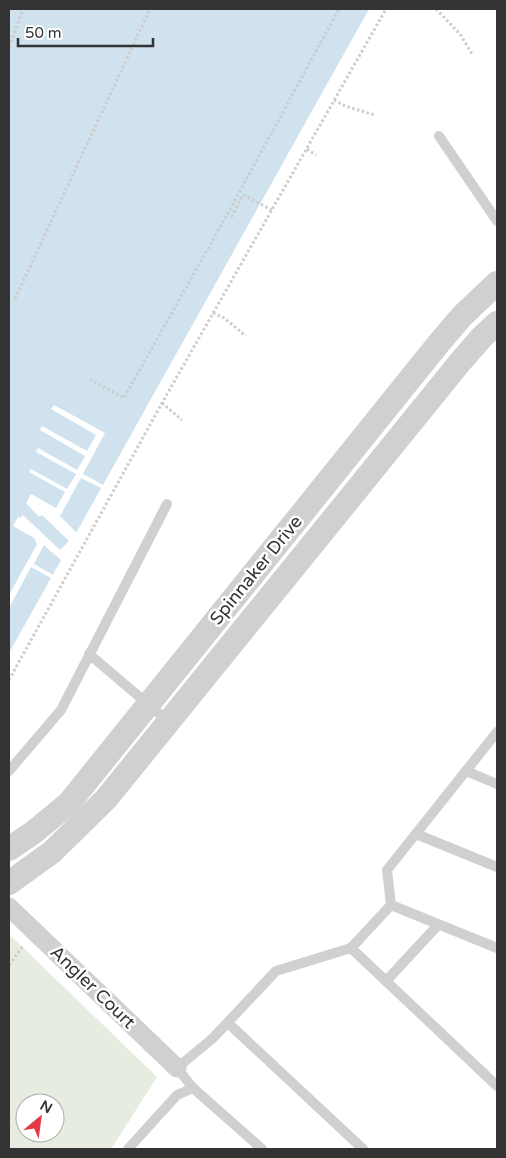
<svg xmlns="http://www.w3.org/2000/svg" width="506" height="1158" viewBox="0 0 506 1158" font-family="'Varela Round',sans-serif">
<style>
.green{fill:#e6ecdf;fill-rule:evenodd}
.water{fill:#cfe2ee}
.pier{fill:#fff}
.lines{fill:none;stroke-linecap:round;stroke-linejoin:round}
.path{stroke:#cdcdcd;stroke-width:3;stroke-dasharray:2.5 2.5;stroke-linecap:butt}
.service{stroke:#d0d0d0;stroke-width:10}
.minor{stroke:#d0d0d0;stroke-width:19}
.tertiary{stroke:#d0d0d0;stroke-width:24}
.labels{text-anchor:middle;stroke-width:5;stroke-linejoin:round;paint-order:stroke}
.street-label{font-size:18px;fill:#333;stroke:#fff}
</style>
<rect width="100%" height="100%" fill="#fff"/>
<!-- green -->
<path class="green" d="M 9,934 L 157,1077 L 111,1149 L 9,1149 ZM 25,1103 L 55,1103 L 55,1133 L 25,1133 Z"/>
<!-- water -->
<path class="water" d="M 9,9 L 369,9 L 9,653 Z"/>
<!-- pier -->
<path class="pier" d="M 54,405 L 105,433 L 83,474 L 105,486 L 103,489 L 81,478 L 60,516 L 78,534 L 63,562 L 44,545 L 34,564 L 55,576 L 53,579 L 31,567 L 9,608 L 9,595 L 37,544 L 34,538 L 13,526 L 18,517 L 20,518 L 23,515 L 60,550 L 69,541 L 42,515 L 39,517 L 26,503 L 31,494 L 56,508 L 65,492 L 29,472 L 31,469 L 67,489 L 76,474 L 36,452 L 38,448 L 77,470 L 85,456 L 40,430 L 42,426 L 87,451 L 96,435 L 51,409 Z"/>
<g class="lines">
<!-- path -->
<g class="path">
<path d="M 436,9 L 460,34 L 472,54"/>
<path d="M 9,47 L 23,9"/>
<path d="M 334,100 L 345,106 L 375,115"/>
<path d="M 307,149 L 316,155"/>
<path d="M 272,210 L 243,195 L 232,216 L 228,213 L 339,9"/>
<path d="M 15,299 L 150,9"/>
<path d="M 213,313 L 224,318 L 246,336"/>
<path d="M 90,379 L 124,398 L 228,213"/>
<path d="M 162,403 L 182,420"/>
<path d="M 9,680 L 162,403 L 386,9"/>
<path d="M 9,965 L 23,946"/>
</g>
<!-- service -->
<g class="service">
<path d="M 439,136 L 497,221"/>
<path d="M 89,654 L 169,722"/>
<path d="M 9,771 L 61,710 L 167,504"/>
<path d="M 466,771 L 497,784"/>
<path d="M 416,834 L 497,867"/>
<path d="M 391,905 L 497,948"/>
<path d="M 351,948 L 497,1086"/>
<path d="M 386,981 L 438,925"/>
<path d="M 228,1023 L 363,1149"/>
<path d="M 128,1149 L 177,1095 L 193,1088"/>
<path d="M 262,1149 L 193,1088 L 177,1068 L 213,1038 L 276,971 L 351,948 L 391,905 L 387,870 L 497,732"/>
</g>
<!-- minor -->
<path class="minor" d="M 9,907 L 177,1068"/>
<!-- tertiary -->
<g class="tertiary">
<path d="M 9,849 L 34,832 L 69,803 L 439,343 L 462,316 L 497,283"/>
<path d="M 9,883 L 52,852 L 106,799 L 461,361 L 482,337 L 497,323"/>
</g>
</g>
<g class="labels">
<!-- street labels -->
<g class="street-label">
<text transform="translate(256 570) rotate(-51)" y="6">Spinnaker Drive</text>
<text transform="translate(93 987) rotate(44)" y="6">Angler Court</text>
</g>
</g>
<!-- border -->
<rect width="506" height="1158" fill="none" stroke="#333333" stroke-width="20"/>
<!-- north arrow -->
<g transform="translate(40 1118) rotate(29)"><circle r="24" fill="#ffffff" stroke="#adadad"/>
<path d="M0-4L9 19L0 12L-9 19Z" fill="#e63946"/>
<text y="-8" font-size="14" font-weight="bold" text-anchor="middle" fill="#333333">N</text>
</g>
<!-- scale -->
<path d="M18 38v8h135v-8" fill="none" stroke="#333333" stroke-width="2.5"/>
<text x="25" y="38" font-size="15" fill="#333333" stroke="#ffffff" stroke-width="4" paint-order="stroke">50 m</text>
</svg>
